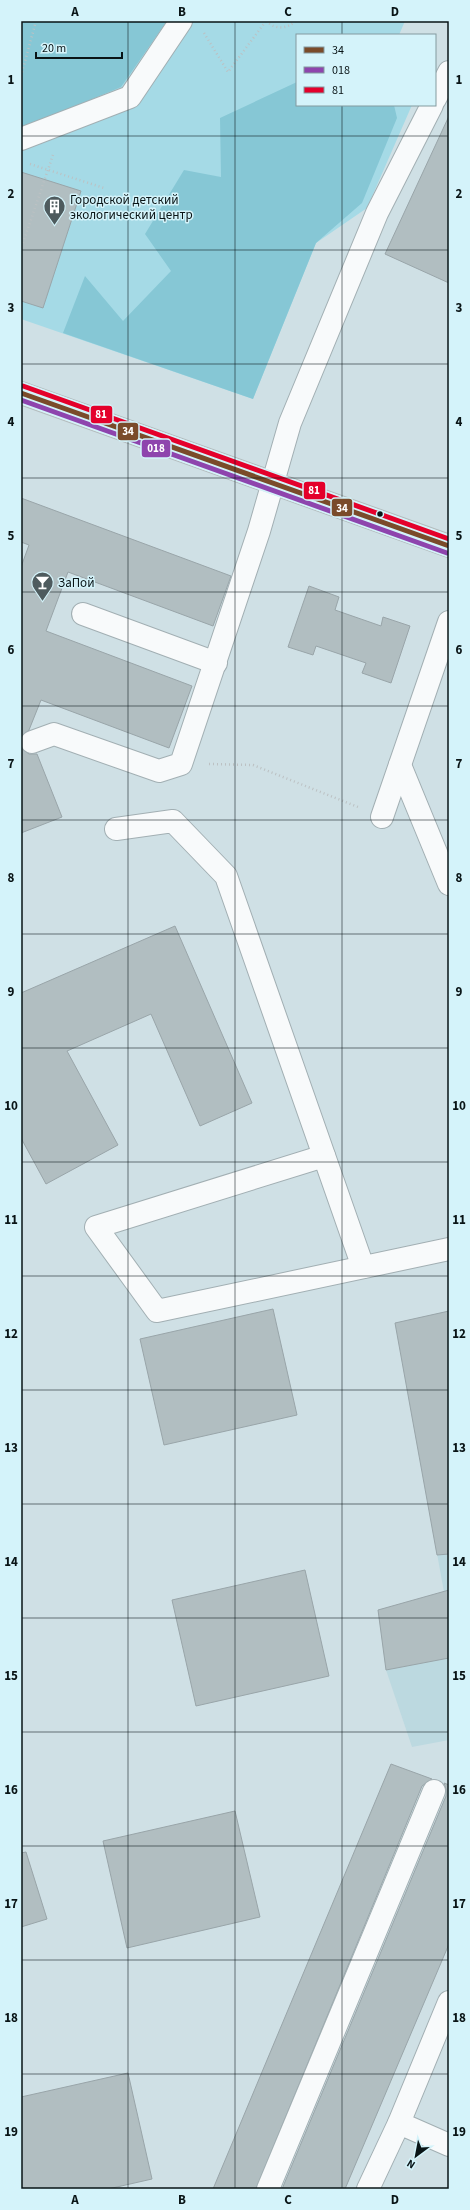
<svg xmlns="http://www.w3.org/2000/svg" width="470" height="2210" viewBox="0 0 470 2210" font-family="'Source Sans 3',sans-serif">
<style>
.built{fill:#bcd9e0}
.green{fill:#a5dae6}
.forest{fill:#86c7d5}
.building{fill:#b1bec1;stroke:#99a5a9}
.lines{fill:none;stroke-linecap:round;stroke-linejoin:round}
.minor-casing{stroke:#a2afb3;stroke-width:24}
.major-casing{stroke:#b3bcbe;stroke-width:24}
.path{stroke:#bcc1c3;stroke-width:2.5;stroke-dasharray:1 3;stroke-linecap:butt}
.minor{stroke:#f8fafb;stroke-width:22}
.major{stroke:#d6e3e5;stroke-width:22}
.bus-1-casing{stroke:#d4f3fa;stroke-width:8}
.bus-2-casing{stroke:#d4f3fa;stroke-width:8}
.bus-3-casing{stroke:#d4f3fa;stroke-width:8}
.bus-1{stroke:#7a4b2a;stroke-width:5}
.bus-2{stroke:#8e44ad;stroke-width:5}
.bus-3{stroke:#e4002b;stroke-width:5}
.grid{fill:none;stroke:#091416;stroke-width:1;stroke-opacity:0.55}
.bus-dot{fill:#091416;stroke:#d4f3fa;stroke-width:1.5}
.labels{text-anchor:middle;stroke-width:3;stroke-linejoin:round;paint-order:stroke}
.poi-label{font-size:13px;fill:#091416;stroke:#d4f3fa;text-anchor:start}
.line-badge{stroke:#d4f3fa;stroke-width:1.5}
.badge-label{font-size:11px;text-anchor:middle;font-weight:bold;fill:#fff}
.neatline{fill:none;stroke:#091416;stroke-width:1.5}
.grid-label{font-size:13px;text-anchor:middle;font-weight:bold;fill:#091416}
</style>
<rect width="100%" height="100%" fill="#cfe0e5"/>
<!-- built -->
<path class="built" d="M 449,1311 L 449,1740 L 412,1747 L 386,1670 L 378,1610 L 444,1592 L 395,1323 Z"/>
<!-- green -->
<path class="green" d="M 21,21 L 405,21 L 399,35 L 297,35 L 297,105 L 412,105 L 367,208 L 316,243 L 253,399 L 21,319 Z"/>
<!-- forest -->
<g class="forest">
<path d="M 21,21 L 167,21 L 121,87 L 21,129 Z"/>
<path d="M 297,82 L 297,105 L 394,105 L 397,118 L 362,203 L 316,243 L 253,399 L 63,333 L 85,276 L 123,321 L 171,271 L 145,234 L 184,170 L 221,177 L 220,118 Z"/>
</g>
<!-- building -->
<g class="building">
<path d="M 449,116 L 449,283 L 385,254 Z"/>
<path d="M 21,172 L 81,191 L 43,308 L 21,301 Z"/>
<path d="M 21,498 L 231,576 L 213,626 L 68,572 L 46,631 L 192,686 L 169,748 L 41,700 L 29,730 L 21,737 L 21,567 L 29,545 L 21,542 Z"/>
<path d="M 309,586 L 339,597 L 335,610 L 381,626 L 383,617 L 410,626 L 391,683 L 362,673 L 366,663 L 316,646 L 313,655 L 288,647 Z"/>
<path d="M 21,748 L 29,754 L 37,754 L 62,817 L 21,833 Z"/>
<path d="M 175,926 L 252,1103 L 200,1126 L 151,1014 L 67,1051 L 118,1145 L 46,1184 L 21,1138 L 21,993 Z"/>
<path d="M 273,1309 L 297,1415 L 164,1445 L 140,1339 Z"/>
<path d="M 449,1311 L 449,1554 L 437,1555 L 395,1323 Z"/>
<path d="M 305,1570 L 329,1676 L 196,1706 L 172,1600 Z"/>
<path d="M 449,1590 L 449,1658 L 386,1670 L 378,1610 Z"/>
<path d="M 391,1764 L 432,1779 L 422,1786 L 256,2189 L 213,2189 Z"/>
<path d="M 444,1783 L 449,1785 L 449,1944 L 345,2189 L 282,2189 L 446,1796 L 446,1789 Z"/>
<path d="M 235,1811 L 260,1917 L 127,1948 L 103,1841 Z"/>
<path d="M 26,1852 L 47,1919 L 21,1927 L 21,1853 Z"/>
<path d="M 128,2073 L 152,2179 L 108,2189 L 21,2189 L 21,2097 Z"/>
</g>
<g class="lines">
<defs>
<g id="minor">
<path d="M 435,99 L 449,72"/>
<path d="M 21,139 L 130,97 L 181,21"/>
<path d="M 83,614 L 216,663"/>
<path d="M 32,742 L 54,734 L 159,771 L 181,764 L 259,531 L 290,423 L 377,213 L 432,105"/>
<path d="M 400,765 L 449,884"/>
<path d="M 382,817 L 449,622"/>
<path d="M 116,829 L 173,821 L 226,876 L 363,1267"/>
<path d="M 324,1156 L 96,1227 L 157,1311 L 449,1249"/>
<path d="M 399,2123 L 449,2145"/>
<path d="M 268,2189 L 434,1791"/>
<path d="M 368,2189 L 399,2123 L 449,2002"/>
</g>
<path id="major" d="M 21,393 L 449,546"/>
</defs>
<!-- minor casing -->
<use href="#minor" class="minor-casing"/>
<!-- major casing -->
<use href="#major" class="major-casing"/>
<!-- path -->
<g class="path">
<path d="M 266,21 C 276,30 286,29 296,21"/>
<path d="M 204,33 L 228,72 L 266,21"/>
<path d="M 21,76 L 36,21"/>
<path d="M 30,164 L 104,188"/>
<path d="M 23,243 L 53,155"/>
<path d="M 209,764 L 253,765 L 358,807"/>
</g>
<!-- minor -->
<use href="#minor" class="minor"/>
<!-- major -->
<use href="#major" class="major"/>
<defs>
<path id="bus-1" d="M 21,393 L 449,546"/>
<path id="bus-2" d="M 21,400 L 447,553"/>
<path id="bus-3" d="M 23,386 L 449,539"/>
</defs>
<!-- bus-1 casing -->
<use href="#bus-1" class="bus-1-casing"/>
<!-- bus-2 casing -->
<use href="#bus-2" class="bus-2-casing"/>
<!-- bus-3 casing -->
<use href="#bus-3" class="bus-3-casing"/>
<!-- bus-1 -->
<use href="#bus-1" class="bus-1"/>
<!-- bus-2 -->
<use href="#bus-2" class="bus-2"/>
<!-- bus-3 -->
<use href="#bus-3" class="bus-3"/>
</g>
<!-- grid -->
<path class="grid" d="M 128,21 L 128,2189M 235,21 L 235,2189M 342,21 L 342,35M 342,105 L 342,2189M 21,136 L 449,136M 21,250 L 449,250M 21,364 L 449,364M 21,478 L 449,478M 21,592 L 449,592M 21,706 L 449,706M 21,820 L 449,820M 21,934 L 449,934M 21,1048 L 449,1048M 21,1162 L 449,1162M 21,1276 L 449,1276M 21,1390 L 449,1390M 21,1504 L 449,1504M 21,1618 L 449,1618M 21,1732 L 449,1732M 21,1846 L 449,1846M 21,1960 L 449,1960M 21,2074 L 449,2074"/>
<!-- icons -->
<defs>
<symbol id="building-pin" viewBox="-11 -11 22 30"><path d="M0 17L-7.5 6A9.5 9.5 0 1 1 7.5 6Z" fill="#4e5b5e" stroke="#d4f3fa"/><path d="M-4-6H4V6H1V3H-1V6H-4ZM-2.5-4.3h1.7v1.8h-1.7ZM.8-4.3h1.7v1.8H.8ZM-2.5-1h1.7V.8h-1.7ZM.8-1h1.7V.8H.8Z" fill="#fff"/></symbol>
<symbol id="bar-pin" viewBox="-11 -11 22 30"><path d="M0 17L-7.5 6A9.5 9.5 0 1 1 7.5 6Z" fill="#4e5b5e" stroke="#d4f3fa"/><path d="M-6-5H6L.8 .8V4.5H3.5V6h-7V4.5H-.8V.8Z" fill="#fff"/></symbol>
</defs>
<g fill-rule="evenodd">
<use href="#building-pin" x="42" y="194" width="25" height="34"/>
<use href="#bar-pin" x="30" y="570" width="25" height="34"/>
</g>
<!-- markers -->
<circle class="bus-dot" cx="380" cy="514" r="3.5"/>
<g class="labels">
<!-- poi labels -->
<g class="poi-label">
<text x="70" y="204">Городской детский<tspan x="70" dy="15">экологический центр</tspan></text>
<text x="58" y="587">ЗаПой</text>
</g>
</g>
<g class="line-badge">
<rect x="90" y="405" width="23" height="19" rx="4" fill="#e4002b"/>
<rect x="117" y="422" width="22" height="19" rx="4" fill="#7a4b2a"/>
<rect x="141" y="439" width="30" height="19" rx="4" fill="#8e44ad"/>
<rect x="303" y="481" width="23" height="19" rx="4" fill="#e4002b"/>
<rect x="331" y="498" width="22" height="19" rx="4" fill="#7a4b2a"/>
</g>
<g class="badge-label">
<text x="101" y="418">81</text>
<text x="128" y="435">34</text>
<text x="156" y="452">018</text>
<text x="314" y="494">81</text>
<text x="342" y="512">34</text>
</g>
<!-- border -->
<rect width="470" height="2210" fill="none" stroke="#d4f3fa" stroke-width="44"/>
<!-- legend -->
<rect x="296" y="34" width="140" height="72" fill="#d4f3fa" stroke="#839a9f"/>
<rect x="304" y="47" width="20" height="6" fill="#7a4b2a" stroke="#839a9f"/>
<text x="332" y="54" font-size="12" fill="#091416">34</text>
<rect x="304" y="67" width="20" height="6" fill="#8e44ad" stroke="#839a9f"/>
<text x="332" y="74" font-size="12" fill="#091416">018</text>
<rect x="304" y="87" width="20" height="6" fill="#e4002b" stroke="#839a9f"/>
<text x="332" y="94" font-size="12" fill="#091416">81</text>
<!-- north arrow -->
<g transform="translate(416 2156) rotate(212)" stroke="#d4f3fa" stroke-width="3" paint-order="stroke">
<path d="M0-3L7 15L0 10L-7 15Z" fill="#091416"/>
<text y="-6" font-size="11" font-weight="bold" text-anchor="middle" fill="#091416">N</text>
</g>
<!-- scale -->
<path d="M36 52v6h86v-6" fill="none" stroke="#091416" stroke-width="2"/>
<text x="42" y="52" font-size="12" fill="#091416" stroke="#d4f3fa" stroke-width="3" paint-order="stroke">20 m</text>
<rect x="22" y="22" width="426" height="2166" class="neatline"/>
<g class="grid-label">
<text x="75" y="16">A</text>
<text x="182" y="16">B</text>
<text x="288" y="16">C</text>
<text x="395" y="16">D</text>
<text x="11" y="84">1</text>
<text x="459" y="84">1</text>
<text x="11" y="198">2</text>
<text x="459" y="198">2</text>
<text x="11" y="312">3</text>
<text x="459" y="312">3</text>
<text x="11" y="426">4</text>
<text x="459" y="426">4</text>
<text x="11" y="540">5</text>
<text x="459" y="540">5</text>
<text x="11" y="654">6</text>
<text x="459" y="654">6</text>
<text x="11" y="768">7</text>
<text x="459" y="768">7</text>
<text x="11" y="882">8</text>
<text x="459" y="882">8</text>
<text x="11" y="996">9</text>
<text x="459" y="996">9</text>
<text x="11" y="1110">10</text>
<text x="459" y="1110">10</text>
<text x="11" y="1224">11</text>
<text x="459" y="1224">11</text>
<text x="11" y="1338">12</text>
<text x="459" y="1338">12</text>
<text x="11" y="1452">13</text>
<text x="459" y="1452">13</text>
<text x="11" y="1566">14</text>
<text x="459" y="1566">14</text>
<text x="11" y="1680">15</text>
<text x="459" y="1680">15</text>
<text x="11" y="1794">16</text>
<text x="459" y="1794">16</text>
<text x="11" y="1908">17</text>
<text x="459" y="1908">17</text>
<text x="11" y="2022">18</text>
<text x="459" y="2022">18</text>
<text x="11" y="2136">19</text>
<text x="459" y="2136">19</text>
<text x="75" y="2204">A</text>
<text x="182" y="2204">B</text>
<text x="288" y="2204">C</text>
<text x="395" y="2204">D</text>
</g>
</svg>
